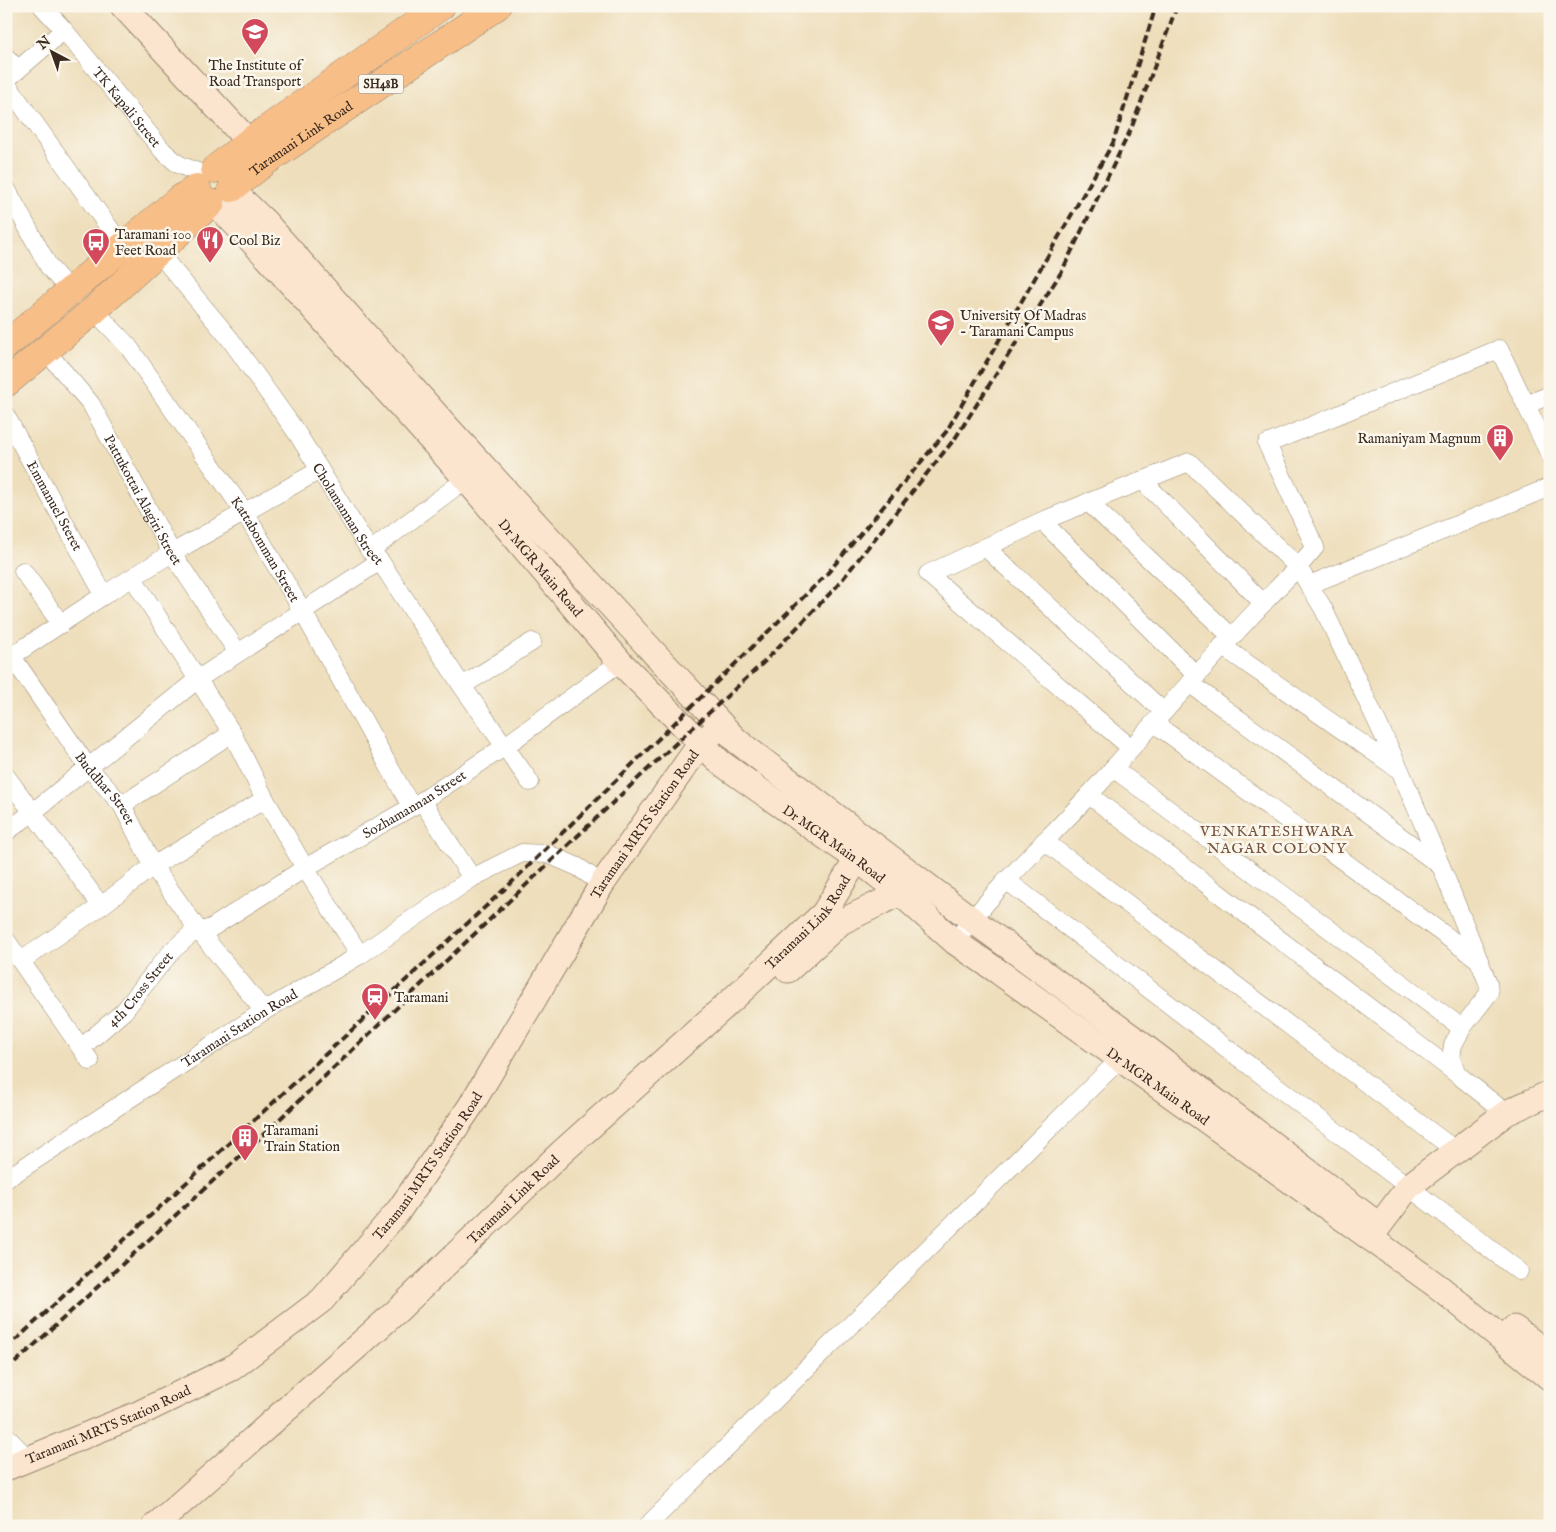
<svg xmlns="http://www.w3.org/2000/svg" width="1556" height="1532" viewBox="0 0 1556 1532" font-family="'IM FELL English',serif">
<style>
.lines{fill:none;stroke-linecap:round;stroke-linejoin:round}
.street-casing{stroke:#94846c;stroke-width:19}
.secondary-casing{stroke:#94846c;stroke-width:27}
.primary-casing{stroke:#94846c;stroke-width:29}
.street{stroke:#fff;stroke-width:18}
.secondary{stroke:#fce5cf;stroke-width:25}
.primary{stroke:#f7be88;stroke-width:28}
.rail{stroke:#3b2a1e;stroke-width:4;stroke-dasharray:8 4;stroke-linecap:butt}
.labels{text-anchor:middle;stroke-width:5;stroke-linejoin:round;paint-order:stroke}
.shield{fill:#fbf7ec;stroke:#75685c;stroke-width:1}
.shield-label{font-size:12px;font-weight:bold;fill:#3b2a1e}
.poi-label{font-size:14px;fill:#3b2a1e;stroke:#fbf7ec;text-anchor:start}
.street-label{font-size:14px;fill:#3b2a1e;stroke:#fbf7ec}
.neighbourhood-label{font-size:15px;letter-spacing:1px;fill:#755440;stroke:#fbf7ec}
</style>
<rect width="100%" height="100%" fill="#fbf7ec"/>
<filter id="ink" filterUnits="userSpaceOnUse"><feTurbulence type="fractalNoise" baseFrequency=".02" numOctaves="2"/><feDisplacementMap in="SourceGraphic" scale="10" xChannelSelector="R" yChannelSelector="G"/><feConvolveMatrix kernelMatrix="1 2 1 2 8 2 1 2 1" color-interpolation-filters="sRGB"/></filter>
<filter id="wash" filterUnits="userSpaceOnUse"><feTurbulence type="fractalNoise" baseFrequency=".0096" numOctaves="4" result="noise"/><feDisplacementMap in="SourceGraphic" scale="20" xChannelSelector="R" yChannelSelector="G"/><feGaussianBlur stdDeviation="1.12" result="paint"/><feColorMatrix in="noise" values="0 0 0 0 0 0 0 0 0 0 0 0 0 0 0 0 0 1.4 0 .05"/><feComposite in="paint" operator="in"/></filter>
<g filter="url(#wash)">
<rect width="100%" height="100%" fill="#eedebb"/>
</g>
<g filter="url(#ink)">
<g class="lines">
<defs>
<g id="street">
<path id="s1" d="M 42,6 L 64,30 L 163,151 L 178,164 L 202,174"/>
<path d="M 6,57 L 17,69"/>
<path d="M 6,80 L 64,30"/>
<path d="M 6,83 L 123,247"/>
<path d="M 6,188 L 49,267 L 71,292"/>
<path id="s2" d="M 158,252 L 230,339 L 297,433 L 370,551 L 380,561 L 462,686 L 530,782"/>
<path id="s3" d="M 94,310 L 128,346 L 245,513 L 303,612 L 411,806"/>
<path id="s4" d="M 45,350 L 91,404 L 172,553 L 238,653"/>
<path d="M 1526,405 L 1550,455"/>
<path id="s5" d="M 6,416 L 104,595"/>
<path d="M 1142,480 L 1263,603"/>
<path d="M 1088,502 L 1232,637"/>
<path d="M 1042,521 L 1197,676"/>
<path d="M 986,548 L 1164,712"/>
<path d="M 370,551 L 466,479"/>
<path d="M 23,571 L 61,624"/>
<path d="M 133,578 L 232,733 L 265,799 L 305,868 L 360,955"/>
<path d="M 1309,585 L 1550,487"/>
<path d="M 1222,646 L 1398,769"/>
<path id="s6" d="M 6,648 L 88,767 L 122,805 L 153,866 L 199,931 L 264,1011"/>
<path d="M 12,656 L 104,595 L 172,553 L 320,470"/>
<path d="M 1189,683 L 1441,866"/>
<path d="M 462,686 L 532,642"/>
<path d="M 1154,723 L 1479,960"/>
<path d="M 1131,748 L 928,574 L 1042,521 L 1189,462 L 1298,567 L 1315,547 L 1267,444 L 1499,349 L 1526,405 L 1550,395"/>
<path d="M 1113,768 L 1462,1028"/>
<path d="M 6,776 L 101,906"/>
<path d="M 1089,795 L 1457,1074"/>
<path d="M 422,801 L 472,878"/>
<path d="M 122,805 L 232,733"/>
<path d="M 6,832 L 33,812 L 198,679 L 380,561"/>
<path d="M 1044,841 L 1455,1150"/>
<path d="M 1006,880 L 1519,1271"/>
<path d="M 6,940 L 90,1061"/>
<path d="M 955,942 C 994,888 1045,843 1090,794 C 1159,718 1226,640 1298,567 L 1323,608 L 1400,770 L 1441,866 L 1488,983 L 1489,993 L 1462,1028 L 1453,1045 L 1451,1058 L 1457,1074 L 1506,1113"/>
<path d="M 21,961 L 101,906 L 153,866 L 265,799"/>
<path id="s7" d="M 81,1048 L 124,1011 L 160,965 L 173,950 L 191,934 L 211,928 L 305,868 L 422,801 L 504,747 L 620,662"/>
<path id="s8" d="M 6,1179 L 264,1011 L 360,955 L 472,878 L 522,853 L 548,854 L 578,867 L 602,884"/>
<path d="M 6,1436 L 28,1459"/>
<path d="M 647,1526 L 1120,1059"/>
</g>
<g id="secondary">
<path d="M 123,6 L 249,142 L 261,157"/>
<path d="M 231,189 L 266,223 L 447,427 L 656,655 L 737,741 L 971,919 L 1137,1041 L 1377,1224"/>
<path id="s9" d="M 215,203 L 267,257 L 466,479 L 620,662 L 721,763 L 857,859 L 900,893 L 955,942 L 999,972 L 1440,1288 L 1550,1378"/>
<path d="M 788,970 L 841,922 L 900,893"/>
<path d="M 1370,1238 L 1409,1186 L 1506,1113 L 1550,1093"/>
<path d="M 1514,1328 L 1550,1355"/>
<path id="s10" d="M 6,1468 L 140,1413 L 232,1368 L 322,1300 L 399,1210 L 470,1107 L 602,884 L 701,743 L 714,732"/>
<path id="s11" d="M 155,1526 L 397,1311 L 562,1152 L 735,997 L 824,913 L 857,859"/>
</g>
<g id="primary">
<path d="M 215,169 L 249,142 L 441,6"/>
<path id="s12" d="M 232,188 L 265,162 L 497,6"/>
<path d="M 6,345 L 177,201 L 197,188"/>
<path d="M 6,383 L 94,310 L 211,203"/>
</g>
</defs>
<!-- street casing -->
<use href="#street" class="street-casing"/>
<!-- secondary casing -->
<use href="#secondary" class="secondary-casing"/>
<!-- primary casing -->
<use href="#primary" class="primary-casing"/>
<!-- street -->
<use href="#street" class="street"/>
<!-- secondary -->
<use href="#secondary" class="secondary"/>
<!-- primary -->
<use href="#primary" class="primary"/>
<!-- rail -->
<g class="rail">
<path d="M 6,1349 L 509,885 L 826,575 L 946,432 L 1113,143 L 1156,6"/>
<path d="M 6,1371 L 264,1134 L 646,771 L 765,661 L 837,586 L 956,437 L 1062,271 L 1131,129 L 1177,6"/>
</g>
</g>
</g>
<!-- icons -->
<defs>
<symbol id="university-pin" viewBox="-11 -11 22 30"><path d="M0 17L-7.5 6A9.5 9.5 0 1 1 7.5 6Z" fill="#d1495b" stroke="#fbf7ec"/><path d="M0-5L7-2L0 1L-7-2ZM-4 1L0 2.5L4 1V4Q0 6-4 4Z" fill="#fff"/></symbol>
<symbol id="restaurant-pin" viewBox="-11 -11 22 30"><path d="M0 17L-7.5 6A9.5 9.5 0 1 1 7.5 6Z" fill="#d1495b" stroke="#fbf7ec"/><path d="M-5-6h1v4h1v-4h1v4h1v-4h1v5L-1.5 .5V6h-2V.5L-5-1ZM5-6V6H3V1.5H1.5Q1.5-4 5-6Z" fill="#fff"/></symbol>
<symbol id="bus-pin" viewBox="-11 -11 22 30"><path d="M0 17L-7.5 6A9.5 9.5 0 1 1 7.5 6Z" fill="#d1495b" stroke="#fbf7ec"/><path d="M-5-6H5V4H4V6H2V4H-2V6H-4V4H-5ZM-3.5-4V0h7V-4ZM-3.5 1.2v1.5H-2V1.2ZM2 1.2v1.5H3.5V1.2Z" fill="#fff"/></symbol>
<symbol id="building-pin" viewBox="-11 -11 22 30"><path d="M0 17L-7.5 6A9.5 9.5 0 1 1 7.5 6Z" fill="#d1495b" stroke="#fbf7ec"/><path d="M-4-6H4V6H1V3H-1V6H-4ZM-2.5-4.3h1.7v1.8h-1.7ZM.8-4.3h1.7v1.8H.8ZM-2.5-1h1.7V.8h-1.7ZM.8-1h1.7V.8H.8Z" fill="#fff"/></symbol>
<symbol id="station-pin" viewBox="-11 -11 22 30"><path d="M0 17L-7.5 6A9.5 9.5 0 1 1 7.5 6Z" fill="#d1495b" stroke="#fbf7ec"/><path d="M-3-6H3Q5-6 5-4V2Q5 4 3 4L4.5 6H3L1.5 4h-3L-3 6H-4.5L-3 4Q-5 4-5 2V-4Q-5-6-3-6ZM-3.5-4v3h7v-3ZM-3.5 1v1.5H-2V1ZM2 1v1.5H3.5V1Z" fill="#fff"/></symbol>
</defs>
<g fill-rule="evenodd">
<use href="#university-pin" x="239" y="16" width="32" height="43"/>
<use href="#restaurant-pin" x="194" y="224" width="32" height="43"/>
<use href="#bus-pin" x="80" y="226" width="32" height="43"/>
<use href="#university-pin" x="925" y="307" width="32" height="43"/>
<use href="#building-pin" x="1484" y="422" width="32" height="43"/>
<use href="#station-pin" x="359" y="981" width="32" height="43"/>
<use href="#building-pin" x="229" y="1122" width="32" height="43"/>
</g>
<g class="labels">
<!-- shield labels -->
<rect class="shield" x="358.5" y="74.5" width="45" height="19" rx="4"/>
<g class="shield-label">
<text x="381" y="88">SH48B</text>
</g>
<!-- poi labels -->
<g class="poi-label">
<text x="255" y="70" text-anchor="middle">The Institute of<tspan x="255" dy="16">Road Transport</tspan></text>
<text x="115" y="239">Taramani 100<tspan x="115" dy="16">Feet Road</tspan></text>
<text x="229" y="245">Cool Biz</text>
<text x="960" y="320">University Of Madras<tspan x="960" dy="16">- Taramani Campus</tspan></text>
<text x="1481" y="443" text-anchor="end">Ramaniyam Magnum</text>
<text x="394" y="1002">Taramani</text>
<text x="264" y="1135">Taramani<tspan x="264" dy="16">Train Station</tspan></text>
</g>
<!-- street labels -->
<g class="street-label">
<text dy="5" stroke="none"><textPath href="#s1" startOffset="132">TK Kapali Street</textPath></text>
<text dy="5" stroke="none"><textPath href="#s12" startOffset="85">Taramani Link Road</textPath></text>
<text dy="5" stroke="none"><textPath href="#s4" startOffset="180">Pattukottai Alagiri Street</textPath></text>
<text dy="5" stroke="none"><textPath href="#s5" startOffset="102">Emmanuel Steret</textPath></text>
<text dy="5" stroke="none"><textPath href="#s2" startOffset="324">Cholamannan Street</textPath></text>
<text dy="5" stroke="none"><textPath href="#s3" startOffset="295">Kattabomman Street</textPath></text>
<text dy="5" stroke="none"><textPath href="#s9" startOffset="489">Dr MGR Main Road</textPath></text>
<text dy="5" stroke="none"><textPath href="#s6" startOffset="172">Buddhar Street</textPath></text>
<text dy="5" stroke="none"><textPath href="#s7" startOffset="418">Sozhamannan Street</textPath></text>
<text dy="5" stroke="none"><textPath href="#s10" startOffset="936">Taramani MRTS Station Road</textPath></text>
<text dy="5" stroke="none"><textPath href="#s9" startOffset="894">Dr MGR Main Road</textPath></text>
<text dy="5" stroke="none"><textPath href="#s11" startOffset="890">Taramani Link Road</textPath></text>
<text dy="5" stroke="none"><textPath href="#s7" startOffset="84">4th Cross Street</textPath></text>
<text dy="5" stroke="none"><textPath href="#s8" startOffset="278">Taramani Station Road</textPath></text>
<text dy="5" stroke="none"><textPath href="#s9" startOffset="1299">Dr MGR Main Road</textPath></text>
<text dy="5" stroke="none"><textPath href="#s10" startOffset="531">Taramani MRTS Station Road</textPath></text>
<text dy="5" stroke="none"><textPath href="#s11" startOffset="485">Taramani Link Road</textPath></text>
<text dy="5" stroke="none"><textPath href="#s10" startOffset="111">Taramani MRTS Station Road</textPath></text>
</g>
<!-- neighbourhood labels -->
<g class="neighbourhood-label">
<text x="1277" y="836">VENKATESHWARA<tspan x="1277" dy="17">NAGAR COLONY</tspan></text>
</g>
</g>
<!-- margin -->
<rect width="1556" height="1532" fill="none" stroke="#fbf7ec" stroke-width="25"/>
<!-- north arrow -->
<g transform="translate(52 52) rotate(319)" stroke="#fbf7ec" stroke-width="4" paint-order="stroke">
<path d="M0-4L9 19L0 12L-9 19Z" fill="#3b2a1e"/>
<text y="-8" font-size="14" font-weight="bold" text-anchor="middle" fill="#3b2a1e">N</text>
</g>
</svg>
